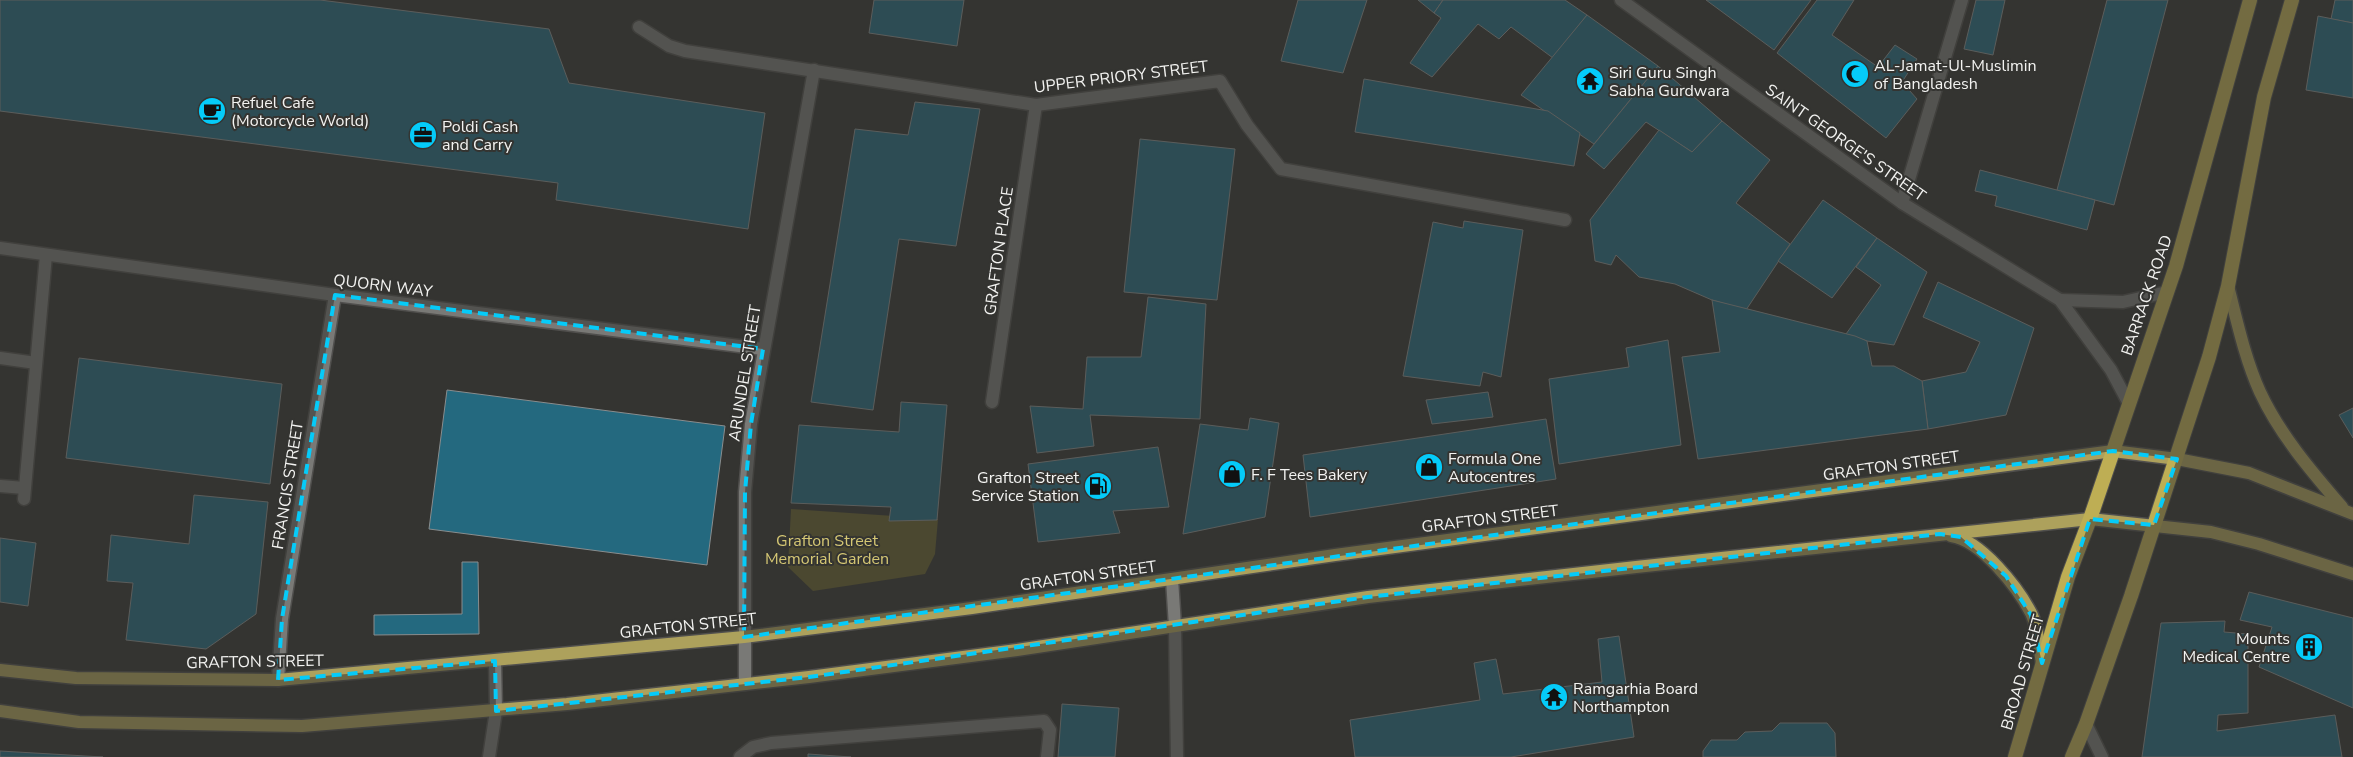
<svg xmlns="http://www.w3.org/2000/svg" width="2353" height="757" viewBox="0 0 2353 757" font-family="'Nunito Sans',sans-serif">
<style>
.green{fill:#665f30}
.building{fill:#24697f;stroke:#898d8e}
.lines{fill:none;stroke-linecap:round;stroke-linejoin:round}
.service-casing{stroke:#504f4d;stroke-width:15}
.minor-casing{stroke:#504f4d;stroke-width:15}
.primary-casing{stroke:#504f4d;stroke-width:15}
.trunk-casing{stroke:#504f4d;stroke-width:16}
.service{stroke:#797976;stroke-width:12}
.minor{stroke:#797976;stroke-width:12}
.primary{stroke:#ada15c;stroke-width:12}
.trunk{stroke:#beae54;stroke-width:14}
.marked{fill:none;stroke:#05cbf9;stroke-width:4;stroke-dasharray:10 6;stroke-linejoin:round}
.labels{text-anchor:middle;stroke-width:4;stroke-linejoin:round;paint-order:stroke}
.poi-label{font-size:16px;fill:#f3f3f1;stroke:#343431;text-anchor:start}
.street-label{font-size:16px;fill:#f3f3f1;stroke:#343431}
.park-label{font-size:16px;fill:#d5c774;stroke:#343431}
</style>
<rect width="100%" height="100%" fill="#343431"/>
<!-- green -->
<path class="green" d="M 791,509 L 938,519 L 935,554 L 925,574 L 813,591 L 788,567 Z"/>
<!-- building -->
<g class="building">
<path d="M 0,0 L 320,0 L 549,29 L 569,83 L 765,113 L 748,229 L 556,200 L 558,183 L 0,111 Z"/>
<path d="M 874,0 L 964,0 L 957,46 L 869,33 Z"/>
<path d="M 1298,0 L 1367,0 L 1343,73 L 1281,61 Z"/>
<path d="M 1418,0 L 1443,0 L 1434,13 Z"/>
<path d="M 1443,0 L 1565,0 L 1587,15 L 1553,58 L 1511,27 L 1499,39 L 1478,24 L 1432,77 L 1410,63 L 1441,18 L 1434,13 Z"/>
<path d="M 1706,0 L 1811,0 L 1774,50 Z"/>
<path d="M 1817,0 L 1854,0 L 1832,35 L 1878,67 L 1895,45 L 1917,59 L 1902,82 L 1917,99 L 1886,138 L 1777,53 Z"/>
<path d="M 1976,0 L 2005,0 L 1993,55 L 1964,49 Z"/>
<path d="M 2107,0 L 2168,0 L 2114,205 L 2057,190 Z"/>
<path d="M 2335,0 L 2353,0 L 2353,23 L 2331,19 Z"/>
<path d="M 1587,15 L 1658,66 L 1594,144 L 1521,95 Z"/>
<path d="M 2318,16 L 2353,23 L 2353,98 L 2306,90 Z"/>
<path d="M 1658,66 L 1722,121 L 1692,152 L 1646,122 L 1604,169 L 1586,154 Z"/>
<path d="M 1364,79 L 1548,111 L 1580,133 L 1574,166 L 1355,132 Z"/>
<path d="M 915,102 L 980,109 L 956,246 L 899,239 L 873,410 L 811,402 L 855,129 L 908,135 Z"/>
<path d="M 1722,121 L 1770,160 L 1736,203 L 1790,244 L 1746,310 L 1712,300 L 1675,284 L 1639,277 L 1616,255 L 1611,265 L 1595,261 L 1590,220 L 1659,130 L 1692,152 Z"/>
<path d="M 1140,139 L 1235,149 L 1217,300 L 1124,292 Z"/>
<path d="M 1980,170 L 2095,200 L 2087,230 L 1995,206 L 1997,196 L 1975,191 Z"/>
<path d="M 1823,200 L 1877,238 L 1832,298 L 1778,261 Z"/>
<path d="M 1464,221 L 1523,230 L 1501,377 L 1483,372 L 1480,386 L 1403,376 L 1433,222 L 1463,228 Z"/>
<path d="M 1877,238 L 1927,272 L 1894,345 L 1867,341 L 1846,334 L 1881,285 L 1856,267 Z"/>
<path d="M 1938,282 L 2034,328 L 2006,415 L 1928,429 L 1922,381 L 1966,372 L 1980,342 L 1923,317 Z"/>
<path d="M 1148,297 L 1206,304 L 1200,419 L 1090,415 L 1094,446 L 1037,453 L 1030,406 L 1083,409 L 1087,357 L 1141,357 Z"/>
<path d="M 1712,300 L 1855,336 L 1867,341 L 1872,366 L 1894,366 L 1922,381 L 1928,429 L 1698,459 L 1682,357 L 1720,352 Z"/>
<path d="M 1668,340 L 1681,445 L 1559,464 L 1549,379 L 1629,367 L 1626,348 Z"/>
<path d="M 79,358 L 282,384 L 270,484 L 66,458 Z"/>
<path d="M 447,390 L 725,426 L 707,565 L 429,529 Z"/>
<path d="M 1488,392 L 1493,417 L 1432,424 L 1426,400 Z"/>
<path d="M 901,402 L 947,405 L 937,520 L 889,521 L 891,507 L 791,503 L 799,425 L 899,432 Z"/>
<path d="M 2353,408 L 2353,438 L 2339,415 Z"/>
<path d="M 1250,418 L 1279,423 L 1265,517 L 1183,534 L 1200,424 L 1248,430 Z"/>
<path d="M 1546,419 L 1556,479 L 1310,517 L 1303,455 Z"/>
<path d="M 1158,447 L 1169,507 L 1113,511 L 1120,533 L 1038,542 L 1028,464 Z"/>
<path d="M 194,495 L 268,502 L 256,614 L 206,649 L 126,640 L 133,583 L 107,581 L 111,535 L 189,544 Z"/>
<path d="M 0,538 L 36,543 L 28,606 L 0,602 Z"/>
<path d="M 462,562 L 478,562 L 479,634 L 374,635 L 374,615 L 462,614 Z"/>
<path d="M 2249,592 L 2353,618 L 2353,708 L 2259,667 L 2272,627 L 2240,620 Z"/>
<path d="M 2225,621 L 2224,632 L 2248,634 L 2248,713 L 2218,715 L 2217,731 L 2335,715 L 2342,757 L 2142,757 L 2161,623 Z"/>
<path d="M 1619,636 L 1634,737 L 1511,757 L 1355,757 L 1350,720 L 1480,700 L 1474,663 L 1496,659 L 1503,694 L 1602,682 L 1598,639 Z"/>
<path d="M 1062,704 L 1119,708 L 1115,757 L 1058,757 Z"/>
<path d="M 1780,723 L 1827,723 L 1835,733 L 1836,757 L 1703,757 L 1703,751 L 1711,740 L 1737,740 L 1745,732 L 1772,731 Z"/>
<path d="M 0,751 L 103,757 L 0,757 Z"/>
<path d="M 808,754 L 851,757 L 808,757 Z"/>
</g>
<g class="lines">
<defs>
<g id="service">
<path d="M 1902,203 L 1962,0"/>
<path d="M 0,358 L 36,363"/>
<path d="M 0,486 L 24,488"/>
<path d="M 24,499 L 46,255"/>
<path d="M 740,757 L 753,747 L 771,743 L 1044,721 L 1050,730 L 1047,757"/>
</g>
<g id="minor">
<path d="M 1621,0 L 1902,203 L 2060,300 L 2111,370 L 2128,402"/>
<path d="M 639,27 L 669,46 L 685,51 L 1036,105 L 1220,81 L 1247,125 L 1281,169 L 1565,220"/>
<path d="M 0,248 L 335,295 L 763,349"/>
<path d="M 2060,300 L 2123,302 L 2167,292"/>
<path d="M 992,402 L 1036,105"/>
<path d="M 1172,579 L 1175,626 L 1177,757"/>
<path d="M 278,680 L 282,619 L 335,295"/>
<path d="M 745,684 L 745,492 L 751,424 L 814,70"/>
<path d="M 2086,724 L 2102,757"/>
<path d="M 489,757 L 496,711 L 495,661"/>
</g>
<g id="primary">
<path d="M 2228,286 C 2237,321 2245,359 2260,392 C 2280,435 2312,472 2342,507"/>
<path d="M 1951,536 C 1981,540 2018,588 2031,613 C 2038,627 2039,648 2042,663"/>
<path d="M 0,670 L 76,678 L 278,680 L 744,637 L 972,608 L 1335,555 L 2113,451 L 2177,459 L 2249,473 L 2353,514"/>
<path d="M 0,711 L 79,722 L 302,726 L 567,704 L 809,677 L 1017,650 L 1368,597 L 1636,567 L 2090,519 L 2211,532 L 2259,544 L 2353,574"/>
</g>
<g id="trunk">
<path d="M 2015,757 L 2068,577 L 2090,519 L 2176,266 L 2250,0"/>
<path d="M 2072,757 L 2086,724 L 2131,596 L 2209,357 L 2228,286 L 2264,97 L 2292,0"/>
</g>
</defs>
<!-- service casing -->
<use href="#service" class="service-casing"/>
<!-- minor casing -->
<use href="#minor" class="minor-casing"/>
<!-- primary casing -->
<use href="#primary" class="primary-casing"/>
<!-- trunk casing -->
<use href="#trunk" class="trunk-casing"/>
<!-- service -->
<use href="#service" class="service"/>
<!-- minor -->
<use href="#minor" class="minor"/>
<!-- primary -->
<use href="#primary" class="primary"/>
<!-- trunk -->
<use href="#trunk" class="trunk"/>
</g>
<!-- marked area -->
<path d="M0 0H2353V757H0ZM 335,295 L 763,349 L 751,424 L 745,492 L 744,637 L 2113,451 L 2177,459 L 2154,525 L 2090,519 L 2042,663 L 2031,615 L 2006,576 L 1961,537 L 1940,534 L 1368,597 L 809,677 L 496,711 L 495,661 L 278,680 L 282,619 Z" fill="#343431" fill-opacity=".55" fill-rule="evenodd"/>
<path class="marked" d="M 335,295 L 763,349 L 751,424 L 745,492 L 744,637 L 2113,451 L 2177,459 L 2154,525 L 2090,519 L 2042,663 L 2031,615 L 2006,576 L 1961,537 L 1940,534 L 1368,597 L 809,677 L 496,711 L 495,661 L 278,680 L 282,619 Z"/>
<!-- icons -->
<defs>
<symbol id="mosque-disc" viewBox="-11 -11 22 22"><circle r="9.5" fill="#05cbf9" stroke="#343431"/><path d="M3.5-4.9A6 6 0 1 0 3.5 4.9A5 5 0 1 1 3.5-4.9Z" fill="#111"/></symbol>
<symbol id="temple-disc" viewBox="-11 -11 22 22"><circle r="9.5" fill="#05cbf9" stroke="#343431"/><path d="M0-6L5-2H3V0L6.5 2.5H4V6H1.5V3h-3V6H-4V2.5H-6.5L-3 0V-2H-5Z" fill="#111"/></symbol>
<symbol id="cafe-disc" viewBox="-11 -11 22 22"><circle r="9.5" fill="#05cbf9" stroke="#343431"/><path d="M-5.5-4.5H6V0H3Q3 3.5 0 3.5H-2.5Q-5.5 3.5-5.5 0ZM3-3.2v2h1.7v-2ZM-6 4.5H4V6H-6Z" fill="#111"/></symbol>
<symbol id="office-disc" viewBox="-11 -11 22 22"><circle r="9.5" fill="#05cbf9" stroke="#343431"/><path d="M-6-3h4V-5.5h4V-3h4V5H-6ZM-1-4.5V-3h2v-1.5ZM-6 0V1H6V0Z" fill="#111"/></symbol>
<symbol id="shop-disc" viewBox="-11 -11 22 22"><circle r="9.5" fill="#05cbf9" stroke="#343431"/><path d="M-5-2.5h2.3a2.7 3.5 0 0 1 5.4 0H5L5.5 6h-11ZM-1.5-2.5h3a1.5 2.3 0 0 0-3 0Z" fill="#111"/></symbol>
<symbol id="fuel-disc" viewBox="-11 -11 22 22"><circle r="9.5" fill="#05cbf9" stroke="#343431"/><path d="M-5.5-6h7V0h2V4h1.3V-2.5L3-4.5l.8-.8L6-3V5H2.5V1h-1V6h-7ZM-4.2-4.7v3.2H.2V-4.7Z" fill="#111"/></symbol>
<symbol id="building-disc" viewBox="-11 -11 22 22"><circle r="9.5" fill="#05cbf9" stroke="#343431"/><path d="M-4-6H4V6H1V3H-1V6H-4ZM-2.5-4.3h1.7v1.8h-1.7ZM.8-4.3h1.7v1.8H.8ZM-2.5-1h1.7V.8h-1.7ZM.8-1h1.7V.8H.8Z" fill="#111"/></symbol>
</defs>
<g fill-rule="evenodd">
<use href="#mosque-disc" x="1839" y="58" width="32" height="32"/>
<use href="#temple-disc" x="1574" y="65" width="32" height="32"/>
<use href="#cafe-disc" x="196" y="95" width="32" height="32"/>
<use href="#office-disc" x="407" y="119" width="32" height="32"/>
<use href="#shop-disc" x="1413" y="451" width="32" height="32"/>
<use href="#shop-disc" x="1216" y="458" width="32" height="32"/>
<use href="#fuel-disc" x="1082" y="470" width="32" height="32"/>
<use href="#building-disc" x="2293" y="631" width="32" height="32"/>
<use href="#temple-disc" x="1538" y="681" width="32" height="32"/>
</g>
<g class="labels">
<!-- poi labels -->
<g class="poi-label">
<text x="1874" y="71">AL-Jamat-Ul-Muslimin<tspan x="1874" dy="18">of Bangladesh</tspan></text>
<text x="1609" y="78">Siri Guru Singh<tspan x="1609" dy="18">Sabha Gurdwara</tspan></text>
<text x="231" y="108">Refuel Cafe<tspan x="231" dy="18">(Motorcycle World)</tspan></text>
<text x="442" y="132">Poldi Cash<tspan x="442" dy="18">and Carry</tspan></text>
<text x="1448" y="464">Formula One<tspan x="1448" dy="18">Autocentres</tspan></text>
<text x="1251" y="480">F. F Tees Bakery</text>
<text x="1079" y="483" text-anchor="end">Grafton Street<tspan x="1079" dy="18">Service Station</tspan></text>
<text x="2290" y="644" text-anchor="end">Mounts<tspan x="2290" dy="18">Medical Centre</tspan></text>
<text x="1573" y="694">Ramgarhia Board<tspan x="1573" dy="18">Northampton</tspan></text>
</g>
<!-- street labels -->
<g class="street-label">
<text transform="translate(1121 76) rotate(-7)" y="6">UPPER PRIORY STREET</text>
<text transform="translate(1846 142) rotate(35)" y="6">SAINT GEORGE'S STREET</text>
<text transform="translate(998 251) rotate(-82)" y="6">GRAFTON PLACE</text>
<text transform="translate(383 285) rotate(7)" y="6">QUORN WAY</text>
<text transform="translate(2146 295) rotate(-71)" y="6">BARRACK ROAD</text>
<text transform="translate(744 373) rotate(-81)" y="6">ARUNDEL STREET</text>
<text transform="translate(1891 465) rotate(-8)" y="6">GRAFTON STREET</text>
<text transform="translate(287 485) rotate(-81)" y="6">FRANCIS STREET</text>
<text transform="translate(1490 518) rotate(-7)" y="6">GRAFTON STREET</text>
<text transform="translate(1088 575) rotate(-8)" y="6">GRAFTON STREET</text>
<text transform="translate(688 625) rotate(-6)" y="6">GRAFTON STREET</text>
<text transform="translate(255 661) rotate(-1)" y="6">GRAFTON STREET</text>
<text transform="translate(2022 672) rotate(-74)" y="6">BROAD STREET</text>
</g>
<!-- park labels -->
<g class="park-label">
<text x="827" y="546">Grafton Street<tspan x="827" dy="18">Memorial Garden</tspan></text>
</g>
</g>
</svg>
